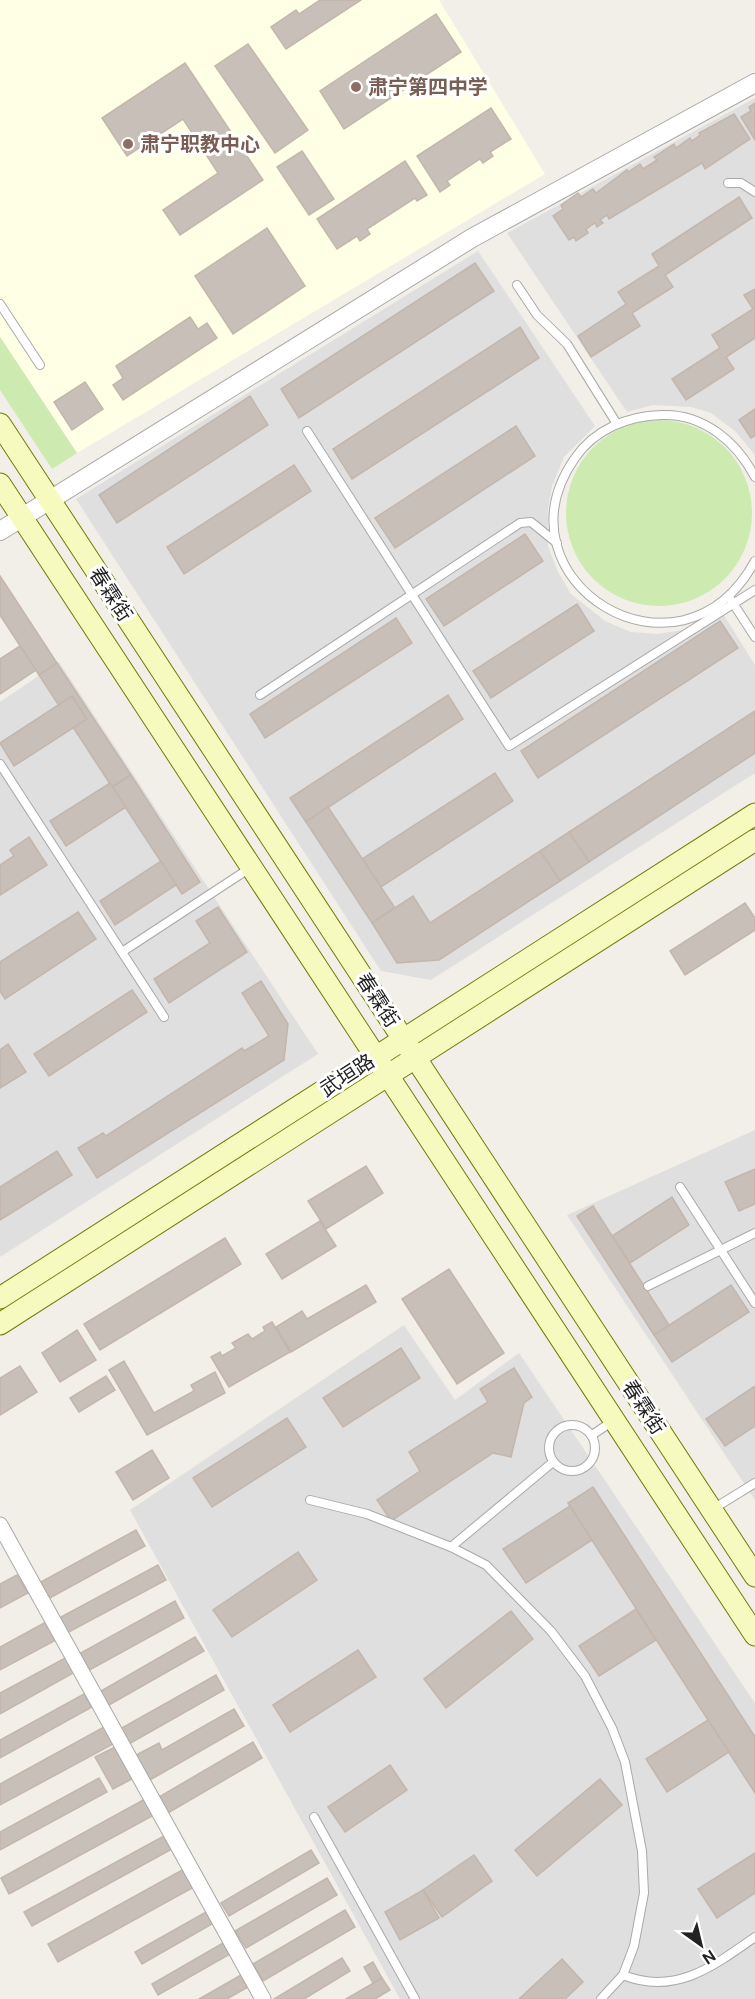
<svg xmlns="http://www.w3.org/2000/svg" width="755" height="1999" viewBox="0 0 755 1999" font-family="'DM Sans','Noto Sans SC',sans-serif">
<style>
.residential{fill:#e0dfdf}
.education{fill:#ffffe5}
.grass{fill:#cdebb0}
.building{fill:#c7bfb8;stroke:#c4b6ab;stroke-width:1.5}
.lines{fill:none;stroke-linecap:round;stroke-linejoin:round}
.service-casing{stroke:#a9a9a9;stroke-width:10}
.minor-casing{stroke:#a9a9a9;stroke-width:17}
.tertiary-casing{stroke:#a9a9a9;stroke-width:20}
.secondary-casing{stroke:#707d05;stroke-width:23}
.service{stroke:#fff;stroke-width:8}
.minor{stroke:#fff;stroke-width:15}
.tertiary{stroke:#fff;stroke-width:18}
.secondary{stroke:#f7fabf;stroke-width:21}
.education-dot{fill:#8d6e63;stroke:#fff;stroke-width:2}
.labels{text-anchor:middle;stroke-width:6;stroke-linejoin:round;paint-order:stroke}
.education-label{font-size:20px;font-weight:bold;fill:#785e54;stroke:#fff;text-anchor:start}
.street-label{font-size:20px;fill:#222;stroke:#fff}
</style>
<rect width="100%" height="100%" fill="#f2efe9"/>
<!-- residential -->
<g class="residential">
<path d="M 755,98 L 755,455 L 736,432 L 711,413 L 691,407 L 653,405 L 627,412 L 507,233 Z"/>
<path d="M 478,251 L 595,426 L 564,457 L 552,486 L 548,509 L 548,546 L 558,572 L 571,594 L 605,621 L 631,632 L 658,634 L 687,629 L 722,612 L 755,665 L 755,773 L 431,980 L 381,971 L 76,499 Z"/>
<path d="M 59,662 L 318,1054 L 0,1257 L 0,702 Z"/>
<path d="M 755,1130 L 755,1500 L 567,1215 Z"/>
<path d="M 404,1325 L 455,1400 L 519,1353 L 755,1703 L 755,1999 L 400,1999 L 130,1510 Z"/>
</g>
<!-- education -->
<path class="education" d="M 0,0 L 439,0 L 545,174 L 77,453 L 0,337 Z"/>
<!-- grass -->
<g class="grass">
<path d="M 0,337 L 77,453 L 52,469 L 0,390 Z"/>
<circle cx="659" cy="513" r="93"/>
</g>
<!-- building -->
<g class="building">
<path d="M 320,0 L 361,0 L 286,49 L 271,27 L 296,10 L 299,14 Z"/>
<path d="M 436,14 L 461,52 L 344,129 L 320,91 Z"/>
<path d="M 248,44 L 308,130 L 275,153 L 215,66 Z"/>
<path d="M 185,63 L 263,180 L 180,235 L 163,210 L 218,173 L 183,119 L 127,156 L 102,118 Z"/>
<path d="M 755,103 L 755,140 L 741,117 L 751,111 L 749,107 Z"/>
<path d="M 491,108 L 511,139 L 490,152 L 493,156 L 483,163 L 480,159 L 447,181 L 450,185 L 440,192 L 417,156 Z"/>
<path d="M 734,114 L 750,139 L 705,169 L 702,163 L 609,219 L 607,215 L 600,220 L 603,223 L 597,227 L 595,223 L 586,229 L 588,233 L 576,241 L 574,237 L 569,240 L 553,216 L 563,209 L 561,205 L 578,193 L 581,197 L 593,189 L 596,193 L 627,170 L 628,172 L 640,164 L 643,169 L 657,160 L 654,157 L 674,144 L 676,148 L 690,138 L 692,141 L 700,135 L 699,133 Z"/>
<path d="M 302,151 L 334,199 L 309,215 L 277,167 Z"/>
<path d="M 405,161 L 427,195 L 417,201 L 415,198 L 367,229 L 370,234 L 360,241 L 357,236 L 337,249 L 317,219 Z"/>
<path d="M 739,197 L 752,218 L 665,275 L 673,287 L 632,313 L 640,326 L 591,357 L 578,336 L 626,304 L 618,292 L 659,266 L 652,254 Z"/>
<path d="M 267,228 L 305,286 L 233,334 L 195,276 Z"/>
<path d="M 475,263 L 494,291 L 299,418 L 281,389 Z"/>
<path d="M 755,289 L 755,338 L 726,357 L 734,369 L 686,400 L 672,379 L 720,348 L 712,335 L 753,309 L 744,295 Z"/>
<path d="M 190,317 L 198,329 L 207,323 L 217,338 L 123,400 L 113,385 L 123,378 L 116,366 Z"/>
<path d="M 520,327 L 539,358 L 352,479 L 333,449 Z"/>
<path d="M 85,382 L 103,409 L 72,430 L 54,402 Z"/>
<path d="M 250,396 L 268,425 L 117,523 L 99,495 Z"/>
<path d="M 755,409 L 755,436 L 751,438 L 739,420 Z"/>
<path d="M 516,426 L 535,456 L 395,548 L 375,518 Z"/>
<path d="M 294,465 L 311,491 L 184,574 L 167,547 Z"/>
<path d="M 525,534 L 543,561 L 444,626 L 426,599 Z"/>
<path d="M 0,576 L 57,663 L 39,675 L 0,615 Z"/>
<path d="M 577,604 L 594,631 L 491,698 L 473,671 Z"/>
<path d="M 396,618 L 412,643 L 265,738 L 250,714 Z"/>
<path d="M 720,621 L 738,648 L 538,778 L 521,751 Z"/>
<path d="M 20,646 L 36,670 L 0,694 L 0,659 Z"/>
<path d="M 57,663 L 131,775 L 112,787 L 39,675 Z"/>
<path d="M 448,695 L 463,719 L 306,822 L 290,798 Z"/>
<path d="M 72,696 L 87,719 L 14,766 L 0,743 Z"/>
<path d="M 755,711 L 755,753 L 589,862 L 569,832 Z"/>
<path d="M 495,773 L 513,801 L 381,887 L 362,859 Z"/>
<path d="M 131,775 L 200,882 L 182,894 L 112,787 Z"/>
<path d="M 110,783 L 126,807 L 66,846 L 50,821 Z"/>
<path d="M 328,807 L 395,908 L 372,923 L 306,822 Z"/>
<path d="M 569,832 L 589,862 L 560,881 L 540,851 Z"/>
<path d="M 29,837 L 47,865 L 0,895 L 0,865 L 14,856 L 10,850 Z"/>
<path d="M 540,851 L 560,881 L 439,960 L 397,963 L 372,923 L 413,896 L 430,923 Z"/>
<path d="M 161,861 L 176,885 L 115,925 L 100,901 Z"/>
<path d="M 745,903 L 755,918 L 755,930 L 685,975 L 670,951 Z"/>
<path d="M 218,907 L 247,952 L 169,1003 L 154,979 L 210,943 L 196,921 Z"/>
<path d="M 78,912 L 96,939 L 5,999 L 0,991 L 0,962 Z"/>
<path d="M 261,981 L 288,1024 L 284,1060 L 97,1178 L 78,1148 L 103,1133 L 106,1136 L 242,1048 L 244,1051 L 269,1036 L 242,993 Z"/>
<path d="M 132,990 L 147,1012 L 49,1076 L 34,1054 Z"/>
<path d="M 8,1044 L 26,1072 L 0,1088 L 0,1050 Z"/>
<path d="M 57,1151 L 72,1175 L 0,1220 L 0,1187 Z"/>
<path d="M 366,1166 L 383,1193 L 326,1229 L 308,1201 Z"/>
<path d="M 755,1169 L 755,1204 L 739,1211 L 725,1182 Z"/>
<path d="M 672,1197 L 689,1225 L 630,1263 L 612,1236 Z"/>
<path d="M 593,1206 L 669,1325 L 654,1335 L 577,1216 Z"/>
<path d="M 320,1221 L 336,1246 L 282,1279 L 266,1254 Z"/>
<path d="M 225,1238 L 241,1264 L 100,1350 L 84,1324 Z"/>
<path d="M 449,1269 L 504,1353 L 457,1384 L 402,1299 Z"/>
<path d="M 366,1285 L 376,1302 L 291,1352 L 276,1327 L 302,1311 L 307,1319 Z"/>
<path d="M 731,1285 L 749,1312 L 672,1362 L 654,1335 Z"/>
<path d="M 272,1322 L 290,1352 L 229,1387 L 211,1357 L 220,1352 L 222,1356 L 236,1348 L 232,1343 L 248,1334 L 252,1339 L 265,1331 L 263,1327 Z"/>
<path d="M 77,1330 L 96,1360 L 60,1382 L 42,1353 Z"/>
<path d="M 401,1348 L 420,1378 L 343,1427 L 323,1398 Z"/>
<path d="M 124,1361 L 154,1413 L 194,1391 L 191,1385 L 215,1372 L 225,1393 L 147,1435 L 109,1370 Z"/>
<path d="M 20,1366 L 37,1392 L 0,1415 L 0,1378 Z"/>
<path d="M 514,1368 L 532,1397 L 524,1403 L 511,1457 L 493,1453 L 391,1521 L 377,1500 L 420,1471 L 409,1452 L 488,1402 L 480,1389 Z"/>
<path d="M 106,1376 L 115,1390 L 79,1412 L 70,1398 Z"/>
<path d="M 755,1386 L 755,1426 L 725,1446 L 706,1419 Z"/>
<path d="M 287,1418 L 306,1447 L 212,1507 L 193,1478 Z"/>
<path d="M 152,1450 L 169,1478 L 133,1500 L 116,1472 Z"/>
<path d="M 593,1487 L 755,1737 L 755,1793 L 568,1503 Z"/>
<path d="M 570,1506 L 592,1540 L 526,1583 L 503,1549 Z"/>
<path d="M 136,1530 L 145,1546 L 48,1599 L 39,1583 Z"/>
<path d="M 298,1552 L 317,1580 L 232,1637 L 213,1610 Z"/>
<path d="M 158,1565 L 166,1580 L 67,1633 L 59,1618 Z"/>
<path d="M 17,1575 L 28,1593 L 0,1608 L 0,1584 Z"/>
<path d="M 175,1601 L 184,1618 L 86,1672 L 77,1655 Z"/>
<path d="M 636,1609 L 656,1640 L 599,1676 L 579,1646 Z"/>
<path d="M 511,1611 L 533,1639 L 446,1708 L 424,1679 Z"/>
<path d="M 46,1622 L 56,1640 L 0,1670 L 0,1647 Z"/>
<path d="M 195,1637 L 204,1651 L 109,1705 L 101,1691 Z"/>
<path d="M 358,1650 L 376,1677 L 290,1732 L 273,1705 Z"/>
<path d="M 67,1657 L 75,1672 L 0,1714 L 0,1693 Z"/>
<path d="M 216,1675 L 224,1690 L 129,1744 L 120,1729 Z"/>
<path d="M 84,1694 L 92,1707 L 0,1758 L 0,1740 Z"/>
<path d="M 234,1709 L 244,1726 L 150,1780 L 136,1755 L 159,1743 L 162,1750 Z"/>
<path d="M 708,1720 L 729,1752 L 667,1792 L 646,1759 Z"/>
<path d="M 104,1727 L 113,1744 L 0,1805 L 0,1784 Z"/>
<path d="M 253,1742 L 262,1758 L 168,1813 L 159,1797 Z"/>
<path d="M 115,1747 L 132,1779 L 113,1789 L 95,1757 Z"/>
<path d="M 390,1765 L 407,1790 L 345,1832 L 328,1807 Z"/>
<path d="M 99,1778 L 107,1792 L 0,1850 L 0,1832 Z"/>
<path d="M 600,1779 L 622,1805 L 537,1876 L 515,1850 Z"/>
<path d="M 145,1799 L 154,1815 L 9,1894 L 1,1878 Z"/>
<path d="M 164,1836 L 172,1849 L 32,1926 L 24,1912 Z"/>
<path d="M 311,1850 L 319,1863 L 229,1916 L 221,1903 Z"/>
<path d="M 755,1853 L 755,1893 L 717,1918 L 698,1889 Z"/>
<path d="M 474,1855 L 492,1881 L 442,1917 L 423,1890 Z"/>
<path d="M 184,1869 L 194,1887 L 58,1962 L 48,1944 Z"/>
<path d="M 327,1878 L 337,1895 L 246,1948 L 235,1931 Z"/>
<path d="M 423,1890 L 439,1918 L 400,1940 L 385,1912 Z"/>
<path d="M 345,1910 L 355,1927 L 263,1981 L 253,1964 Z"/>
<path d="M 206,1912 L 212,1924 L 142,1964 L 135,1952 Z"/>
<path d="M 223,1943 L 230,1954 L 158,1995 L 152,1984 Z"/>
<path d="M 342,1958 L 350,1971 L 304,1999 L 274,1999 Z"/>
<path d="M 562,1959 L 583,1982 L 565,1999 L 519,1999 Z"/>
<path d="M 373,1962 L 382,1978 L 373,1983 L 364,1967 Z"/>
<path d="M 241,1975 L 248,1987 L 227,1999 L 199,1999 Z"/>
<path d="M 382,1978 L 390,1990 L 375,1999 L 346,1999 Z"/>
</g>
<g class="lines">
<defs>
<g id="service">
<path d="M 728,183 L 741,183 L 755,192"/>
<path d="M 517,285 L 537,315 L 567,344 L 617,424"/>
<path d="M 0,304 L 40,365"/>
<path d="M 307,431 L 509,746 L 755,590"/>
<path d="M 755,477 C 737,442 703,413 661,415 C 628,416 595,429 575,458 C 490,580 680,699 755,561"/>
<path d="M 731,600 L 755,637"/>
<path d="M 260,695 L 520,523 L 531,522 L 557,543"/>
<path d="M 0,764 L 164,1017"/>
<path d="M 122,952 L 250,868"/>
<path d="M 680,1187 L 755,1303"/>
<path d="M 648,1286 L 755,1233"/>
<circle cx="572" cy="1448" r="23"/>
<path d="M 592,1435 L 613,1421"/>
<path d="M 310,1500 L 367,1514 L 451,1547 L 486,1565 L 551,1631 L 585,1676 L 612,1728 L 625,1762 L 642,1851 L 644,1893 L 634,1946 L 623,1975 L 601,1999"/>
<path d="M 713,1509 L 755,1483"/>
<path d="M 451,1547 L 553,1462"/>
<path d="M 314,1817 L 415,1999"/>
<path d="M 623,1975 C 675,1996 714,1966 755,1937"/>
</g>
<path id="minor" d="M 0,1525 L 263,1999"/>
<path id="tertiary" d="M 0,531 L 472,238 L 755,83"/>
<g id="secondary">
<path d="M 0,424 L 755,1576"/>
<path d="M 0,484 L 755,1635"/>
<path d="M 0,1298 L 755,814"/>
<path d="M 0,1324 L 755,840"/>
</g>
</defs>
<!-- service casing -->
<use href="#service" class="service-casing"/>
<!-- minor casing -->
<use href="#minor" class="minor-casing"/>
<!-- tertiary casing -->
<use href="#tertiary" class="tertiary-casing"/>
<!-- secondary casing -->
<use href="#secondary" class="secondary-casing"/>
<!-- service -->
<use href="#service" class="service"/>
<!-- minor -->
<use href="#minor" class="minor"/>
<!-- tertiary -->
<use href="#tertiary" class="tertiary"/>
<!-- secondary -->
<use href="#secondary" class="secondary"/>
</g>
<!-- markers -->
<g class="education-dot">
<circle cx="356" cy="87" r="6"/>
<circle cx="128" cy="144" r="6"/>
</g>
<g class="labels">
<!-- education labels -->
<g class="education-label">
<text x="368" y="94">肃宁第四中学</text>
<text x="140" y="151">肃宁职教中心</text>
</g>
<!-- street labels -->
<g class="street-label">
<text transform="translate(111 594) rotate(57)" y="7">春霖街</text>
<text transform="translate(378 1000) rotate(57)" y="7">春霖街</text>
<text transform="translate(347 1075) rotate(-33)" y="7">武垣路</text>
<text transform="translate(644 1407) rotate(57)" y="7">春霖街</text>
</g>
</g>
<!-- north arrow -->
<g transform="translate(701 1945) rotate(146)" stroke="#ffffff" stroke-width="4.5" paint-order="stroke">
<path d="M0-4.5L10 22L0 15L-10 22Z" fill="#222222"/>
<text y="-9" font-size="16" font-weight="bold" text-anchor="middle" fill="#222222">N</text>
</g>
</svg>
